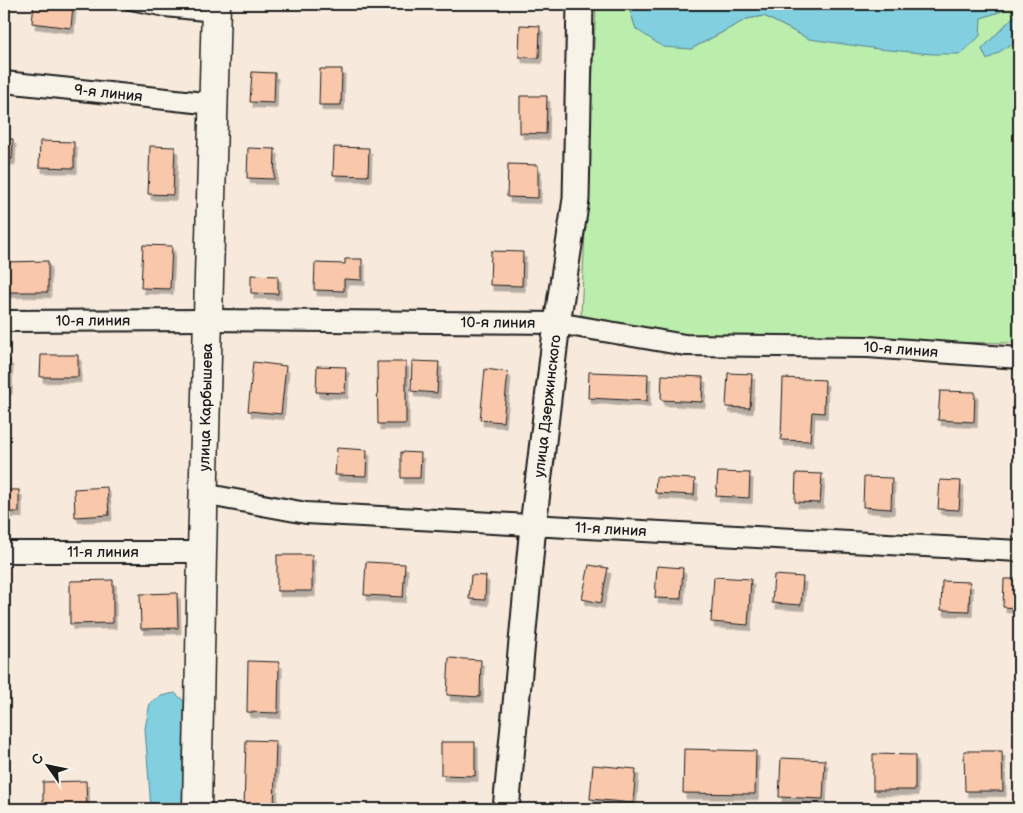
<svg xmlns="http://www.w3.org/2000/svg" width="1023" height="813" viewBox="0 0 1023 813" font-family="'Balsamiq Sans',sans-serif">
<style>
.green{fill:#bbedad;stroke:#6c8464}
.water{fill:#81cfdf;stroke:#598791}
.building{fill:#f9c7aa;stroke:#1c1c1c;filter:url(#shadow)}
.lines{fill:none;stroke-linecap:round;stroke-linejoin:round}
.service-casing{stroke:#1c1c1c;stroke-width:14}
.minor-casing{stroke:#1c1c1c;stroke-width:24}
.tertiary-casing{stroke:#1c1c1c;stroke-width:29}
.secondary-casing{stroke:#1c1c1c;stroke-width:31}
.service{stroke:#f7f3e8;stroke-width:10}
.minor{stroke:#f7f3e8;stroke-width:20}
.tertiary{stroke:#f7f3e8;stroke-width:25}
.secondary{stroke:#f7f3e8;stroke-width:28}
.labels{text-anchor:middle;stroke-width:4;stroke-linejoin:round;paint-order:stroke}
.street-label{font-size:15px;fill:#1c1c1c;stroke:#f7f3e8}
</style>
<defs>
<filter id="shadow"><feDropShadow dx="3" dy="5.5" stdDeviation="0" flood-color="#0004"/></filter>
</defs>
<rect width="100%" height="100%" fill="#f7eadc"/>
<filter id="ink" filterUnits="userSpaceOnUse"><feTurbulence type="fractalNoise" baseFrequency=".02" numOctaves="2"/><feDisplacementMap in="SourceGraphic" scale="10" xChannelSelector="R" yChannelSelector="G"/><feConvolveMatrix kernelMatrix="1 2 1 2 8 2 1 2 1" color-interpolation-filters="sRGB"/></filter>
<g filter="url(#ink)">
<!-- green -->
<path class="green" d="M 596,4 L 628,4 L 636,29 L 691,49 L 747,19 L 764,16 L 809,39 L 981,18 L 1002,11 L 1006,4 L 1019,4 L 1019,11 L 982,49 L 987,59 L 1019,39 L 1019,343 L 681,340 L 581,315 Z"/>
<!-- water -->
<g class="water">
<path d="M 628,4 L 1006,4 L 1002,11 L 981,18 L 980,36 L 961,54 L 932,54 L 878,49 L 809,39 L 764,16 L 747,19 L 691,49 L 663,47 L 636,29 Z"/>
<path d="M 1019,11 L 1019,39 L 987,60 L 982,49 Z"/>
<path d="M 175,693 L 184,701 L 182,809 L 151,809 L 145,728 L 150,703 L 161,696 Z"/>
</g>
<!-- building -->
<g class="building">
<path d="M 34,4 L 73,5 L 71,28 L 32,23 Z"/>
<path d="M 520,25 L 540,26 L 539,58 L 519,57 Z"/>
<path d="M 320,69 L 342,69 L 341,105 L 319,105 Z"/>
<path d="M 252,72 L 275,73 L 274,103 L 250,102 Z"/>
<path d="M 520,96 L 547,96 L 546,134 L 520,133 Z"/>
<path d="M 4,139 L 13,139 L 12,159 L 4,159 Z"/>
<path d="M 40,141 L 74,142 L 74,168 L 39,167 Z"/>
<path d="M 150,146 L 175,147 L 173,195 L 148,194 Z"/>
<path d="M 334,147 L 369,148 L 368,176 L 333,175 Z"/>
<path d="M 248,148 L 275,149 L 274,179 L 247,178 Z"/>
<path d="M 508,164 L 538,165 L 538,198 L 507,197 Z"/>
<path d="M 143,245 L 172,246 L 170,289 L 141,288 Z"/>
<path d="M 491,251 L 523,252 L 522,286 L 490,285 Z"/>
<path d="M 345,259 L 362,259 L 362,280 L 344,279 L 344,291 L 314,290 L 315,263 L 345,264 Z"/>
<path d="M 48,261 L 48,292 L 4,292 L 4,262 Z"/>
<path d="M 251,275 L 278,276 L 278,294 L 251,293 Z"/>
<path d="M 41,355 L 78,355 L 78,377 L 40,377 Z"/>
<path d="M 4,360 L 10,360 L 9,389 L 4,389 Z"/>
<path d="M 412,361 L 439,362 L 437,393 L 411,391 Z"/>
<path d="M 253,362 L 286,366 L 281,414 L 248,411 Z"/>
<path d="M 377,362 L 406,362 L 406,424 L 378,424 Z"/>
<path d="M 317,366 L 346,367 L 345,393 L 316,392 Z"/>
<path d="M 485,369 L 508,372 L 503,422 L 480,420 Z"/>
<path d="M 589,372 L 648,374 L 647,401 L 588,398 Z"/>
<path d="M 728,373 L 752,374 L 750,408 L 726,407 Z"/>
<path d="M 662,375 L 703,377 L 702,402 L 661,400 Z"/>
<path d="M 783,378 L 825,380 L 824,413 L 812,412 L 810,441 L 781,440 Z"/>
<path d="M 940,391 L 975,392 L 974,422 L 938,420 Z"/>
<path d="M 337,448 L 367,450 L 366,476 L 335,475 Z"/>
<path d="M 401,452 L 421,453 L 420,478 L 401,478 Z"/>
<path d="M 718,472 L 750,473 L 749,498 L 716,496 Z"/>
<path d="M 796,473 L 822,474 L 820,503 L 795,502 Z"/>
<path d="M 656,477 L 695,479 L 694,495 L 655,493 Z"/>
<path d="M 864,477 L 892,478 L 891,509 L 863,507 Z"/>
<path d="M 940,480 L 961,481 L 959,510 L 938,509 Z"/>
<path d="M 107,487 L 109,515 L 75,517 L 74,489 Z"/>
<rect x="4" y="490" width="15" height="22"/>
<rect x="277" y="555" width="35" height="36"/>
<path d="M 366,562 L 405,564 L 403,597 L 364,595 Z"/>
<path d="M 589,565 L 608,568 L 601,603 L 582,599 Z"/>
<path d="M 657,566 L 683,568 L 681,599 L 655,598 Z"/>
<path d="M 471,575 L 486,576 L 485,600 L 469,599 Z"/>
<path d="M 774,575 L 803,577 L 801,605 L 772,603 Z"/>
<path d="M 714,577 L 751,579 L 748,625 L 711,622 Z"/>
<path d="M 1004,579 L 1019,579 L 1019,608 L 1003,607 Z"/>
<path d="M 113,580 L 113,623 L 70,624 L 70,581 Z"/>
<path d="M 942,581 L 970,582 L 969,611 L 941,610 Z"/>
<path d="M 177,593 L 178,628 L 141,629 L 140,594 Z"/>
<path d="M 449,658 L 481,660 L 480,697 L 447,695 Z"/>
<path d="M 248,661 L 279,662 L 278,713 L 247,712 Z"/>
<path d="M 246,740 L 276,741 L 274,809 L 244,809 Z"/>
<path d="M 441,742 L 475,742 L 475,776 L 441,775 Z"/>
<path d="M 684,749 L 756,751 L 755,794 L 683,793 Z"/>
<path d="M 964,751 L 1002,751 L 1003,791 L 965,791 Z"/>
<path d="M 873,754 L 915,755 L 915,790 L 873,790 Z"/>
<path d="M 781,758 L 825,760 L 823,799 L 779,797 Z"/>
<path d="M 593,765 L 636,769 L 633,803 L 590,799 Z"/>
<path d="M 86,781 L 87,809 L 43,809 L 43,782 Z"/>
</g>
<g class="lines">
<defs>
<path id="service" d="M 130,4 L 165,11 L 214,16"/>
<g id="minor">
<path id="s1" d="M 4,82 L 214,104"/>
<path id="s2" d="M 4,321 L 208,320 L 557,323 L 685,345 L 868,347 L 1019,358"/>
<path id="s3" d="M 203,494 L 306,513 L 1019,551"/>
<path id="s4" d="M 4,552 L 202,552"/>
</g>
<g id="tertiary">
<path id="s5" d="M 506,809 L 533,526 L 557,323 L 576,199 L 580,4"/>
</g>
<g id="secondary">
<path id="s6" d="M 197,809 L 202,552 L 216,4"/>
</g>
</defs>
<!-- service casing -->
<use href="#service" class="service-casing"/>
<!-- minor casing -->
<use href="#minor" class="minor-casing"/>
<!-- tertiary casing -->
<use href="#tertiary" class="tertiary-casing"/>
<!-- secondary casing -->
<use href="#secondary" class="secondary-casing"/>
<!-- service -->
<use href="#service" class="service"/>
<!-- minor -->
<use href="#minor" class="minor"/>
<!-- tertiary -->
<use href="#tertiary" class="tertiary"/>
<!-- secondary -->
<use href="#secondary" class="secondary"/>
</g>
</g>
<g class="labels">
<!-- street labels -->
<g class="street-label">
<text dy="5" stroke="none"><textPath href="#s1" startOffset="105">9-я линия</textPath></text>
<text dy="5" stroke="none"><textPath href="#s2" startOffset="89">10-я линия</textPath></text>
<text dy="5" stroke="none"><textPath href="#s2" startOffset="494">10-я линия</textPath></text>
<text dy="5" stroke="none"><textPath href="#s2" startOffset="899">10-я линия</textPath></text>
<text dy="5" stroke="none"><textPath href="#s6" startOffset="402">улица Карбышева</textPath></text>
<text dy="5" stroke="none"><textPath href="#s5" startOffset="405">улица Дзержинского</textPath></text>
<text dy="5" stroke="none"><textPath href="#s3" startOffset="410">11-я линия</textPath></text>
<text dy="5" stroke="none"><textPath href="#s4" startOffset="99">11-я линия</textPath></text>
</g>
</g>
<!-- margin -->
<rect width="1023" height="813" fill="none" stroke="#f7f3e8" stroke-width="20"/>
<rect x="10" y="10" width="1003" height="793" fill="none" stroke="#1c1c1c" stroke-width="2" filter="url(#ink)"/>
<!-- north arrow -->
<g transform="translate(48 766) rotate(303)" stroke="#f7f3e8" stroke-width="4" paint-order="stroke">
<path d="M0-4L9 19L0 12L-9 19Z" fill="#1c1c1c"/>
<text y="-8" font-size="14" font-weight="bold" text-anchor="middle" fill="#1c1c1c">С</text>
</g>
</svg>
